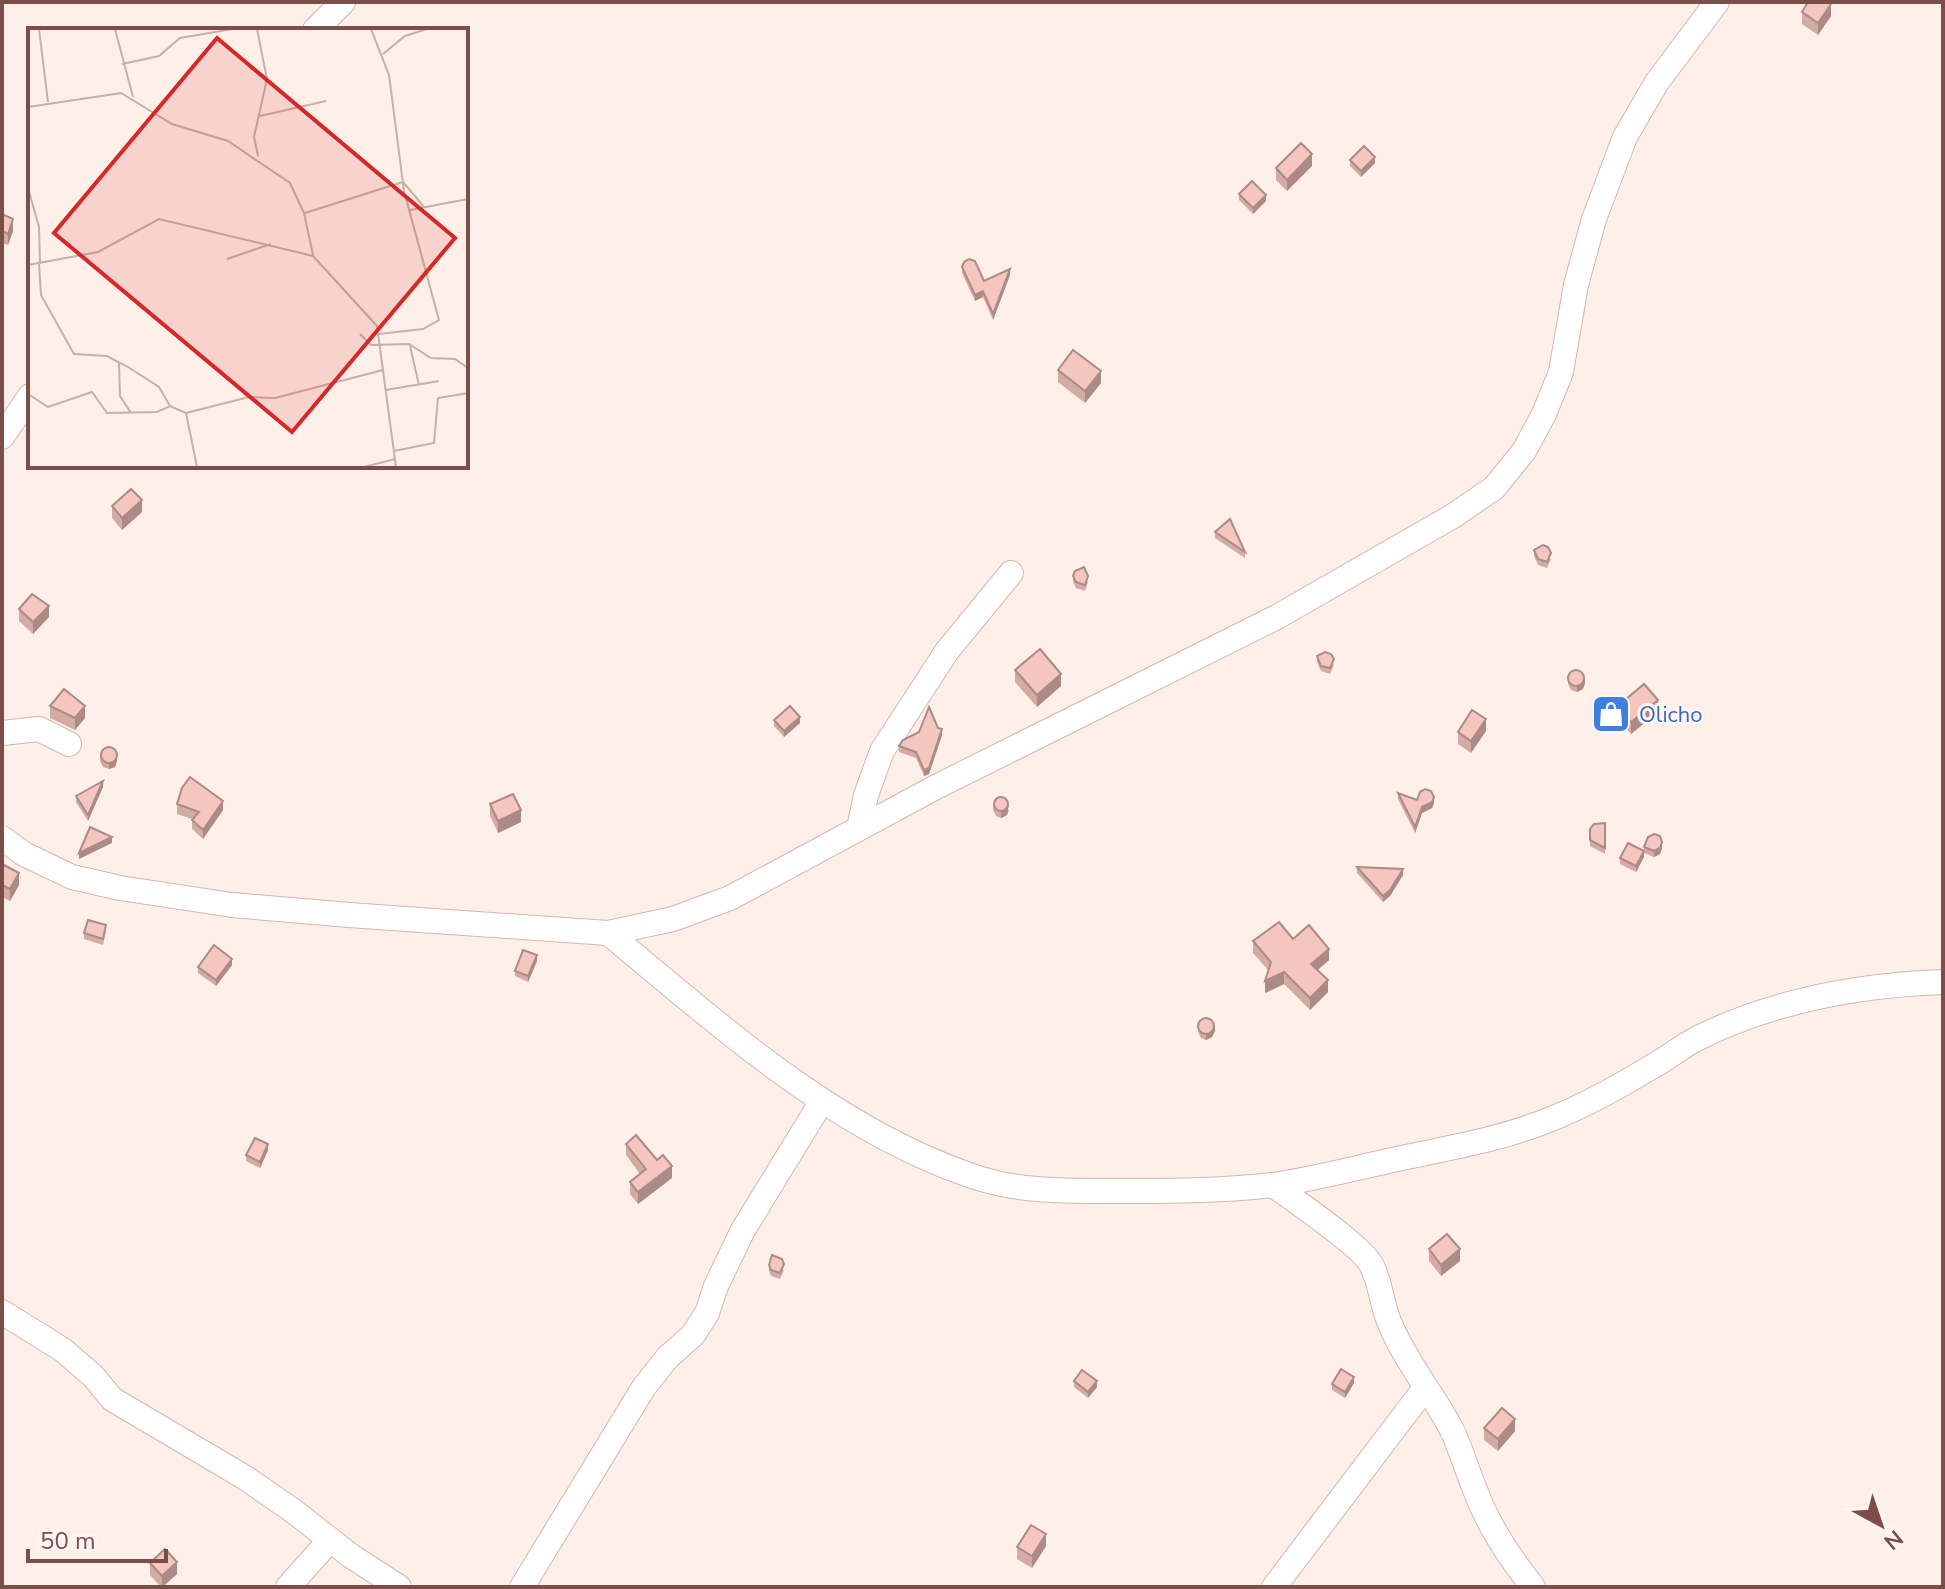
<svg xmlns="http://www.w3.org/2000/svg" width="1945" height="1589" viewBox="0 0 1945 1589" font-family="'Nunito Sans',sans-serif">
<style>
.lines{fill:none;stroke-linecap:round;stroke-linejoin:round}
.minor-casing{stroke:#d4b6b0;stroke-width:26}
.minor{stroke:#fff;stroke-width:24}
.wall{fill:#d3aaa4}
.shaded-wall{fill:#ac8b86}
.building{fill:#f5c6bf;stroke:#ac8b86;stroke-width:2}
.labels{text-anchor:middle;stroke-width:6;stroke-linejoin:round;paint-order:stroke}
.shop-label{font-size:22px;fill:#366cbe;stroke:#fff6f1;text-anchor:start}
.inset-road{fill:none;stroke:#caafa9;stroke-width:2}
.view{fill:#d62828;fill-opacity:0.15;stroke:#d62828;stroke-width:4}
.inset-edge{fill:none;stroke:#7b4e4a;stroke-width:4}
</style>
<rect width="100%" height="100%" fill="#fef0e9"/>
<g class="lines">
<defs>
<g id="minor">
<path d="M 315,30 L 343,2"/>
<path d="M 2,437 L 30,396"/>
<path d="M 2,733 L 39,729 L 69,744"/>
<path d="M 859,828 L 866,795 L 882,751 L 947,651 L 1011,573"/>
<path d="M 2,838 L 24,854 L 72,877 L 120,888 L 232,905 L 349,915 L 608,933 L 673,919 L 730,898 L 936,787 L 1275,618 L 1453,516 L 1494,488 L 1524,451 L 1544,414 L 1561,372 L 1576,285 L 1594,219 L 1625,137 L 1657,82 L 1717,2"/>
<path d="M 608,933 C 719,1024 831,1127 969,1175 C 1016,1192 1064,1191 1113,1191 C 1166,1191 1221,1191 1273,1185 C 1316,1179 1359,1167 1402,1158 C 1454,1147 1507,1138 1556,1117 C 1590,1103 1622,1085 1653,1066 C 1668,1058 1681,1047 1696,1039 C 1772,1001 1860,985 1943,982"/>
<path d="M 1273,1185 C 1294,1200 1363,1247 1372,1266 C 1381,1284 1382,1306 1390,1324 C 1406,1362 1433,1394 1452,1430 C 1461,1449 1466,1468 1474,1487 C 1487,1524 1509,1557 1533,1587"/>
<path d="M 2,1312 L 63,1350 L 94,1377 L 112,1399 L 244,1477 L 292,1510 L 351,1556 L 399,1587"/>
<path d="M 288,1587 L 330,1540"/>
<path d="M 522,1587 L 644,1387 L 668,1357 L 693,1335 L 707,1313 L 716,1286 L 743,1230 L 822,1101"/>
<path d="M 1274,1587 L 1425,1388"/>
</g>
</defs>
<!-- minor casing -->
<use href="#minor" class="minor-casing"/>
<!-- minor -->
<use href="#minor" class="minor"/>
</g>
<!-- wall -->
<g class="wall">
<path d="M 1802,12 L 1831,16 L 1818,35 L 1802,24 Z"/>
<path d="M 1350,160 L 1375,163 L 1361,177 L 1350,166 Z"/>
<path d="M 1312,166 L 1287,191 L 1276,180 L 1276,168 Z"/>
<path d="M 1239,194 L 1266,201 L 1253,214 L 1239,200 Z"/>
<path d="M 2,214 L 13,231 L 8,245 L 2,243 Z"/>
<path d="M 962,267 L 984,281 L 1010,275 L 993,320 L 983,297 L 975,301 L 962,273 Z"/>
<path d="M 1058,370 L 1101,383 L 1085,403 L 1058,382 Z"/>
<path d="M 112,506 L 142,512 L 122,530 L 112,518 Z"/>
<path d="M 1215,532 L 1245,552 L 1245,558 L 1215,538 Z"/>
<path d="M 1534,550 L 1551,559 L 1547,568 L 1538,565 L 1534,556 Z"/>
<path d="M 1073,576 L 1088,582 L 1085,591 L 1076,588 L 1073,582 Z"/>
<path d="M 19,609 L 49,617 L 33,634 L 19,621 Z"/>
<path d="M 1317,656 L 1334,665 L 1330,674 L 1321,671 L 1317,662 Z"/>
<path d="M 1015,670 L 1061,686 L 1037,707 L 1015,682 Z"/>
<path d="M 1568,678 L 1585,683 L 1583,689 L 1577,692 L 1571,690 L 1568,684 Z"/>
<path d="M 50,706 L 85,718 L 75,730 L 50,718 Z"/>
<path d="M 1618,706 L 1658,712 L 1631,734 L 1618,718 Z"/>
<path d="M 774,720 L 800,723 L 784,737 L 774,726 Z"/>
<path d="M 938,728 L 942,735 L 929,774 L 924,776 L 916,758 L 899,752 L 899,746 L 919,732 Z"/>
<path d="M 1486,731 L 1471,753 L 1458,744 L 1458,732 Z"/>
<path d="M 100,755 L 117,761 L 115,767 L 109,769 L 103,767 L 100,761 Z"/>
<path d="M 103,787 L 88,821 L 76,802 L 76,796 Z"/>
<path d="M 1398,793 L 1417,800 L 1434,803 L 1432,808 L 1422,813 L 1415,833 L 1398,799 Z"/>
<path d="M 177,804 L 223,810 L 203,839 L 192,829 L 192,819 L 177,814 Z"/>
<path d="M 490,804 L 521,822 L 498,833 L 490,816 Z"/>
<path d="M 993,804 L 1009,810 L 1007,815 L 1001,818 L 996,816 L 993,810 Z"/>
<path d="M 1605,823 L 1605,854 L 1590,846 L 1590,829 Z"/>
<path d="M 1644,847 L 1662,848 L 1660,854 L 1654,857 L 1644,853 Z"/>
<path d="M 1644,857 L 1636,872 L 1620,864 L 1620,858 Z"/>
<path d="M 2,864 L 19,885 L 10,901 L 2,897 Z"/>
<path d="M 1357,867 L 1403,875 L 1390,896 L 1383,902 L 1357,873 Z"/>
<path d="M 106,931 L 103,945 L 84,939 L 84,933 Z"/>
<path d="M 1293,939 L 1329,960 L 1318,970 L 1328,992 L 1310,1010 L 1284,984 L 1265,993 L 1269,971 L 1253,953 L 1253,941 Z"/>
<path d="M 537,961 L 528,982 L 515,976 L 515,971 Z"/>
<path d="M 232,965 L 216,986 L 198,973 L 198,967 Z"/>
<path d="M 1198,1026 L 1215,1031 L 1212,1037 L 1206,1040 L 1201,1038 L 1198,1032 Z"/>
<path d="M 626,1144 L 672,1178 L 638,1204 L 630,1194 L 630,1182 L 640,1174 L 626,1155 Z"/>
<path d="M 268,1150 L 260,1168 L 246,1161 L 246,1155 Z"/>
<path d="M 1429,1249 L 1460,1261 L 1441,1276 L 1429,1261 Z"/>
<path d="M 769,1265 L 784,1270 L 780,1279 L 771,1276 L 769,1271 Z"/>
<path d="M 1074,1381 L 1097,1387 L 1088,1398 L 1074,1387 Z"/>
<path d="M 1354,1383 L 1345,1398 L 1332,1390 L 1332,1384 Z"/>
<path d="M 1484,1428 L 1515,1431 L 1498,1451 L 1484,1440 Z"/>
<path d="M 1046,1546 L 1032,1568 L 1017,1559 L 1017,1547 Z"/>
<path d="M 150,1563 L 177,1574 L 163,1587 L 161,1587 L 150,1575 Z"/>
</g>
<!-- shaded-wall -->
<g class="shaded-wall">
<path d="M 1831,4 L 1831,16 L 1818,35 L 1818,23 Z"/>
<path d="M 1312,154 L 1312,166 L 1287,191 L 1287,180 Z"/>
<path d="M 1375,157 L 1375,163 L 1361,177 L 1361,171 Z"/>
<path d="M 1266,195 L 1266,201 L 1253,214 L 1253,208 Z"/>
<path d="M 13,219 L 13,231 L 8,245 L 8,234 Z"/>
<path d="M 1010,269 L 1010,275 L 993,320 L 993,314 Z"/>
<path d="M 983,291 L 983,297 L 975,301 L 975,295 Z"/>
<path d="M 1101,371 L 1101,383 L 1085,403 L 1085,391 Z"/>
<path d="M 142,500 L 142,512 L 122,530 L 122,518 Z"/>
<path d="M 49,606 L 49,617 L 33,634 L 33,622 Z"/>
<path d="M 1061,674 L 1061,686 L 1037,707 L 1037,695 Z"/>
<path d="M 1585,677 L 1585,683 L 1583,689 L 1577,692 L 1577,686 Z"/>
<path d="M 1658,700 L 1658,712 L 1631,734 L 1631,722 Z"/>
<path d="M 85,706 L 85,718 L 75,730 L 75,718 Z"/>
<path d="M 800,717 L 800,723 L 784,737 L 784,731 Z"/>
<path d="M 1486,719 L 1486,731 L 1471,753 L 1471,741 Z"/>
<path d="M 942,729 L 942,735 L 929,774 L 924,776 L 924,770 Z"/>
<path d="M 117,755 L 117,761 L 115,767 L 109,769 L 109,763 Z"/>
<path d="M 103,781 L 103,787 L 88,821 L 88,815 Z"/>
<path d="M 1434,797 L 1434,803 L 1432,808 L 1422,813 L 1415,833 L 1415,827 L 1422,807 Z"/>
<path d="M 223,801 L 223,810 L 203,839 L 203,830 Z"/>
<path d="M 1009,804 L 1007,815 L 1001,818 L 1001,812 Z"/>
<path d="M 521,810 L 521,822 L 498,833 L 498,821 Z"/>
<path d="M 112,837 L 112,843 L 79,859 L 79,853 Z"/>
<path d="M 1662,842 L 1662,848 L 1660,854 L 1654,857 L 1654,851 Z"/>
<path d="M 1644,851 L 1644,857 L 1636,872 L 1636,866 Z"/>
<path d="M 1403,869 L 1403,875 L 1390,896 L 1383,902 L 1383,896 Z"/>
<path d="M 19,873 L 19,885 L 10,901 L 10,889 Z"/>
<path d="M 1329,949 L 1329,960 L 1311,975 L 1311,964 Z"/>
<path d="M 537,955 L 537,961 L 528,982 L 528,976 Z"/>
<path d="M 232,959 L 232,965 L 216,986 L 216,980 Z"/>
<path d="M 1284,972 L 1284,984 L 1265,993 L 1265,981 Z"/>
<path d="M 1328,980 L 1328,992 L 1310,1010 L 1310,998 Z"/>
<path d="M 1215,1025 L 1215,1031 L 1212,1037 L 1206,1040 L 1206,1034 Z"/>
<path d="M 268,1144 L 268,1150 L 260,1168 L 260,1162 Z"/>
<path d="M 672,1166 L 672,1178 L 638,1204 L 638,1192 Z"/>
<path d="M 1460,1249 L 1460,1261 L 1441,1276 L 1441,1265 Z"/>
<path d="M 1354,1377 L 1354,1383 L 1345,1398 L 1345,1392 Z"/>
<path d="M 1097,1381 L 1097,1387 L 1088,1398 L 1088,1392 Z"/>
<path d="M 1515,1419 L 1515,1431 L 1498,1451 L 1498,1439 Z"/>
<path d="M 1046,1534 L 1046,1546 L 1032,1568 L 1032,1556 Z"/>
<path d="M 177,1562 L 177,1574 L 162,1587 L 162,1576 Z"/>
</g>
<!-- building -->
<g class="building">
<path d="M 1808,2 L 1827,2 L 1831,4 L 1818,23 L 1802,12 Z"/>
<path d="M 1301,143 L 1312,154 L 1287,180 L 1276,168 Z"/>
<path d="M 1364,146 L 1375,157 L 1361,171 L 1350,160 Z"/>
<path d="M 1252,181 L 1266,195 L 1253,208 L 1239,194 Z"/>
<path d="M 2,214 L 13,219 L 8,234 L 2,231 Z"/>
<path d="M 969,259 L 975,261 L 984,281 L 1010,269 L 993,314 L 983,291 L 975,295 L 962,267 L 964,262 Z"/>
<path d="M 1073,350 L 1101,371 L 1085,391 L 1058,370 Z"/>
<path d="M 131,489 L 142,500 L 122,518 L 112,506 Z"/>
<path d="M 1230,519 L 1245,552 L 1215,532 Z"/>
<path d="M 1543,545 L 1548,547 L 1551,553 L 1547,562 L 1538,559 L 1534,550 Z"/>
<path d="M 1084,567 L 1088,576 L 1085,585 L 1076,582 L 1073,576 L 1075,571 Z"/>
<path d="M 32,594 L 49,606 L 33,622 L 19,609 Z"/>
<path d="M 1040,649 L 1061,674 L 1037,695 L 1015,670 Z"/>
<path d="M 1325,652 L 1331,654 L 1334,659 L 1330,668 L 1321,666 L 1317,656 Z"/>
<circle cx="1576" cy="678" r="8"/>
<path d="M 1644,684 L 1658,700 L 1631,722 L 1618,706 Z"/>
<path d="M 64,689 L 85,706 L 75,718 L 50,706 Z"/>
<path d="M 790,706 L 800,717 L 784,731 L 774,720 Z"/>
<path d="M 929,707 L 938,728 L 942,729 L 929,768 L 924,770 L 916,752 L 899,746 L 903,740 L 919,732 Z"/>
<path d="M 1472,710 L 1486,719 L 1471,741 L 1458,732 Z"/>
<circle cx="109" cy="755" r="8"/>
<path d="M 190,777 L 223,801 L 203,830 L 192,820 L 199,812 L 177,804 L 182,788 Z"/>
<path d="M 103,781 L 88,815 L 76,796 Z"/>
<path d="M 1425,789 L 1431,791 L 1434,797 L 1432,802 L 1422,807 L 1415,827 L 1398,793 L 1417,800 L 1420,792 Z"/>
<path d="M 513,794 L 521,810 L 498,821 L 490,804 Z"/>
<circle cx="1001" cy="804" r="7"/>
<path d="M 1605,823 L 1605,848 L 1590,840 L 1590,829 L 1594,824 Z"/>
<path d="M 90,827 L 112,837 L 79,853 Z"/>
<path d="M 1654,834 L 1660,836 L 1662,842 L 1660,848 L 1654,851 L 1644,847 L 1648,837 Z"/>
<path d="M 1628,843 L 1644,851 L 1636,866 L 1620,858 Z"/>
<path d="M 2,864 L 19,873 L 10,889 L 2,885 Z"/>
<path d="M 1357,867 L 1403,869 L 1390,890 L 1383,896 Z"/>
<path d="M 88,920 L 106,925 L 103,939 L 84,933 Z"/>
<path d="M 1279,922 L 1293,939 L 1309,925 L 1329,949 L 1311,964 L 1328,980 L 1310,998 L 1284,972 L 1265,981 L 1271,962 L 1253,941 Z"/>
<path d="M 214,945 L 232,959 L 216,980 L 198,967 Z"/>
<path d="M 523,950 L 537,955 L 528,976 L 515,971 Z"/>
<circle cx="1206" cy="1026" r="8"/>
<path d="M 636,1135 L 657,1160 L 663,1155 L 672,1166 L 638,1192 L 630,1182 L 646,1169 L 626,1144 Z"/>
<path d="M 255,1138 L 268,1144 L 260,1162 L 246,1155 Z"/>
<path d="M 1447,1234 L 1460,1249 L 1441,1265 L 1429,1249 Z"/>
<path d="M 772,1255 L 782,1259 L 784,1264 L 780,1273 L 771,1270 L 769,1265 Z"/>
<path d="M 1341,1369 L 1354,1377 L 1345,1392 L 1332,1384 Z"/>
<path d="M 1082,1370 L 1097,1381 L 1088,1392 L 1074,1381 Z"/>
<path d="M 1502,1408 L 1515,1419 L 1498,1439 L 1484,1428 Z"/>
<path d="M 1031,1525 L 1046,1534 L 1032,1556 L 1017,1547 Z"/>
<path d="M 165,1549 L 177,1562 L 162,1576 L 150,1563 Z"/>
</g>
<!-- icons -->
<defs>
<symbol id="shop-square" viewBox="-11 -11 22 22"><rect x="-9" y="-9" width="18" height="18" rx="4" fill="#3f7fe0" stroke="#fff6f1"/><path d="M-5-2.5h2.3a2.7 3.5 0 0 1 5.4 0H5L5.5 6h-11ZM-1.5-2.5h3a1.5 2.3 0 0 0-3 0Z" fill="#fff"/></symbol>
</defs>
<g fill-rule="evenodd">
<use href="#shop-square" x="1589" y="692" width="44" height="44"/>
</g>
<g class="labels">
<!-- shop labels -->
<g class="shop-label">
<text x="1639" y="722">Olicho</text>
</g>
</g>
<!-- overview -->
<g transform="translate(28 28)">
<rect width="440" height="440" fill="#fef0e9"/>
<path class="inset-road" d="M 11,1 L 20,74M 87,1 L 105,69M 229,1 L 239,51 L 226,109 L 230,128M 343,1 L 361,47 L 376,163 L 411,292 L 395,301 L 351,306M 355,26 L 377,8 L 399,1M 94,36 L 131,28 L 152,10 L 205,1M 0,79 L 93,65 L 144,96 L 200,113 L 262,155 L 276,185 L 285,227M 232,88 L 298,73M 0,160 L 11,199 L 12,236M 382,182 L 440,171M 277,185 L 375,154 L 397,180M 199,231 L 243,216M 11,236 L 13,267 L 46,326 L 79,328 L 100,339 L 131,359 L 142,378M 0,237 L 70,224 L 131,191 L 285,228 L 349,298 L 368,439M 332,306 L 343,317 L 381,316 L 403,330 L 427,331 L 440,340M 382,318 L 391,357M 91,335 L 92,368 L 103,385M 358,362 L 411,353M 0,366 L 20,379 L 64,364 L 79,385 L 129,384 L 142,378 L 158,385 L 169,439M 158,385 L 221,369 L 247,370 L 355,342M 366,423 L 406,415 L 410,370 L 440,365M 336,439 L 367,431"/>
<path class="view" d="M 189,10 L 427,210 L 264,404 L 26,205 Z"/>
<rect width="440" height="440" class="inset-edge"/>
</g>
<!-- border -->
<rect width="1945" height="1589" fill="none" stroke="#7b4e4a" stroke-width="8"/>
<!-- north arrow -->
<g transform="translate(1881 1525) rotate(140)" stroke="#fff6f1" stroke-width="6" paint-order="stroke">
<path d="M0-6L14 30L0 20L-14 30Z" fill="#7b4e4a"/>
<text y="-12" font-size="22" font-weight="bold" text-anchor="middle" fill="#7b4e4a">N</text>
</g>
<!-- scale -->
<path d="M28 1549v12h138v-12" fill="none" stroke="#7b4e4a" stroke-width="4"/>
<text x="40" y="1549" font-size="24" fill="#7b4e4a" stroke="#fff6f1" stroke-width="6" paint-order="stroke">50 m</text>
</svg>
